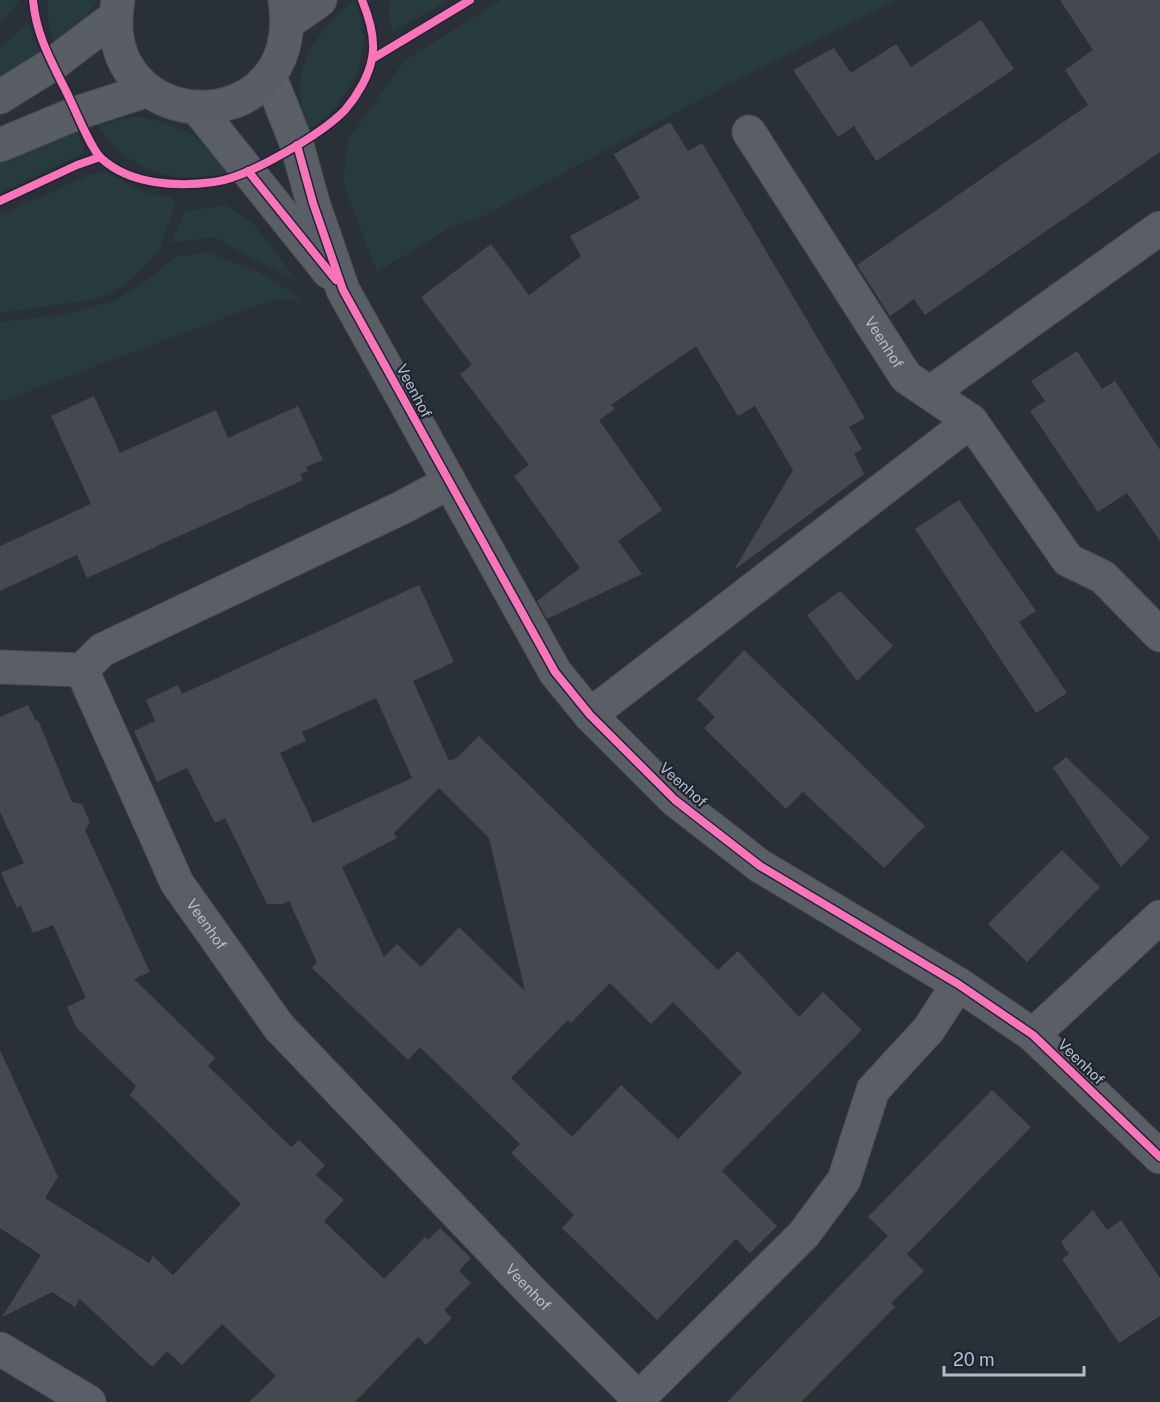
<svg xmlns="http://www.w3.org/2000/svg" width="1160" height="1402" viewBox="0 0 1160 1402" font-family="'Public Sans',sans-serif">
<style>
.green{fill:#273a3e}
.building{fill:#444950;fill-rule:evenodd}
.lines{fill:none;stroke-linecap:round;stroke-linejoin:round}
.minor-casing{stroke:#484c53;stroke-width:35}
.secondary-casing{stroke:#484c53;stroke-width:35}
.minor{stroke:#5a5e66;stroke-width:33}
.secondary{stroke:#595d64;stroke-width:33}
.cycleway-casing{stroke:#1d2633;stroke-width:11}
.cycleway{stroke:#fb73b8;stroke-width:8}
.labels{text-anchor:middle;stroke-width:4.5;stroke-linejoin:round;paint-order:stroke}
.street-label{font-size:15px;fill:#b4bcc9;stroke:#1d2633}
</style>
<rect width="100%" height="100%" fill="#2a3038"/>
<!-- green -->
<g class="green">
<path d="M 0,0 L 20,0 L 0,25 Z"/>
<path d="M 47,0 L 98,0 L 80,25 L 56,44 L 49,28 Z"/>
<path d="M 391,0 L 448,0 L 392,32 L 388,6 Z"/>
<path d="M 501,0 L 896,0 L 743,77 L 483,216 L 451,227 L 377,272 L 343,183 L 348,140 L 404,61 Z"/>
<path d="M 354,1 C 378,48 351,103 309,129 C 286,72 311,36 354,1 Z"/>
<path d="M 28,23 L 40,53 L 0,80 L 0,49 Z"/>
<path d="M 141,117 C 185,127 203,137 231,171 C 179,187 127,173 98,125 L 124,118 Z"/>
<path d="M 78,132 L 84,153 L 0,193 L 0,163 Z"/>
<path d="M 106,172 L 146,193 L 172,198 L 175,206 L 159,251 L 124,286 L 96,299 L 0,313 L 0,215 L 89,175 Z"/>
<path d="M 226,205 L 254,224 L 299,283 L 213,237 L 170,243 L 186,211 Z"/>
<path d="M 207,252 L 259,272 L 303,300 L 272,300 L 0,402 L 0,322 L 62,315 L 113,301 L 141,285 L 175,257 Z"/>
</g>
<!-- building -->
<g class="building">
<path d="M 1060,0 L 1160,0 L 1160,152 L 925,315 L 914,299 L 890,316 L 857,265 L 1088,105 L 1065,70 L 1093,50 Z"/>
<path d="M 981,20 L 1014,69 L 876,161 L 854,126 L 838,137 L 793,70 L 834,48 L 851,73 L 896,44 L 911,67 Z"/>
<path d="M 670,122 L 688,151 L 702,143 L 865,418 L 849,427 L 862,449 L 854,454 L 864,474 L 734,570 L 793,470 L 755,406 L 738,416 L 696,346 L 611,405 L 615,409 L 599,420 L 662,510 L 618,541 L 642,574 L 547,619 L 537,601 L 580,568 L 514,476 L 529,465 L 460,374 L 472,365 L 421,297 L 491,244 L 529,295 L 581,256 L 570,236 L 640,198 L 614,154 Z"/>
<path d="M 1077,351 L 1102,389 L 1115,381 L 1160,450 L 1160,541 L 1127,493 L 1098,512 L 1030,411 L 1045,401 L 1031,381 Z"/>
<path d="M 94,396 L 120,453 L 216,410 L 228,438 L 298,406 L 323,460 L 306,467 L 308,471 L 300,474 L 303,480 L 87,578 L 77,555 L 0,591 L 0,546 L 91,504 L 51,416 Z"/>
<path d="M 959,500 L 1036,611 L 1019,622 L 1067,693 L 1036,713 L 915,529 Z"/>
<path d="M 419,585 L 454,662 L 413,681 L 449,761 L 457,758 L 479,736 L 718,970 L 738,951 L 799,1017 L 823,992 L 862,1030 L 722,1171 L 777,1226 L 750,1253 L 736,1239 L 657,1320 L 562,1228 L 574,1215 L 511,1153 L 520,1144 L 420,1047 L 408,1060 L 312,968 L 317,962 L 289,901 L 282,904 L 267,904 L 225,818 L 215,823 L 187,768 L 157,782 L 134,731 L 155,721 L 146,700 L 178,685 L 182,694 ZM 376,698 L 412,778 L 313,823 L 280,753 L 306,741 L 302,732 ZM 439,788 L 489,838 L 525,991 L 459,927 L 421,967 L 397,944 L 384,957 L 342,867 L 397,838 L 394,833 ZM 610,983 L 651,1024 L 673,1002 L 742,1073 L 678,1139 L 621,1085 L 572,1137 L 511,1078 L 568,1020 L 571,1023 Z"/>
<path d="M 840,591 L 893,646 L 857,681 L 807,615 Z"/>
<path d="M 744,650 L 925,826 L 884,868 L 803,792 L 786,809 L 704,728 L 715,717 L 697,699 Z"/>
<path d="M 28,705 L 36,721 L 38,720 L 72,802 L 82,804 L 90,823 L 85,830 L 150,972 L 134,979 L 215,1058 L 208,1066 L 291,1147 L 299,1140 L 325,1165 L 316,1175 L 344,1200 L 324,1221 L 384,1279 L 425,1237 L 428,1240 L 440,1228 L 471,1258 L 459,1271 L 471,1283 L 444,1310 L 452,1318 L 426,1345 L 418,1337 L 355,1402 L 249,1402 L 276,1376 L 222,1324 L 182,1365 L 167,1351 L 152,1367 L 80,1299 L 75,1307 L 52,1292 L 2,1317 L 41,1255 L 0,1228 L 0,1050 L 58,1177 L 45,1198 L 149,1263 L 153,1256 L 173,1275 L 241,1204 L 130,1095 L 136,1086 L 76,1027 L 67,1007 L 86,998 L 53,925 L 33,933 L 21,906 L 17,908 L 1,873 L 24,863 L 0,812 L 0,717 Z"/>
<path d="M 1066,757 L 1150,838 L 1121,867 L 1053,768 Z"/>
<path d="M 1062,850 L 1100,887 L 1027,962 L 988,924 Z"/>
<path d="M 992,1090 L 1031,1127 L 907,1254 L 924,1271 L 891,1303 L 895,1307 L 801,1402 L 727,1402 L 888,1236 L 868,1217 Z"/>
<path d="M 1093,1210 L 1107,1230 L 1121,1220 L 1160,1278 L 1160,1316 L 1119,1343 L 1062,1259 L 1069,1254 L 1061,1242 Z"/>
</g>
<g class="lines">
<defs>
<g id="minor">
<path d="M 270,77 L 297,145 L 313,203 L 343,290 L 555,672 L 590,715 L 675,800 L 760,866 L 958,984 L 1033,1035 L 1160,1157"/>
<path d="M 198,109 L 329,272"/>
<path id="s1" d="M 749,132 L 906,377 L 971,421 L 1068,560 L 1103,577 L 1160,635"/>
<path d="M 930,393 L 1160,228"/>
<path d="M 0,667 L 82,670 L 102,650 L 401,508 L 448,483"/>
<path id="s2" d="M 82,670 L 177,883 L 279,1027 L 533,1293 L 638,1398"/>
<path d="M 590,715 L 971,421"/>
<path d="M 1033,1035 L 1160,917"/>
<path d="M 0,1349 L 89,1402"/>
<path d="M 635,1402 L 804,1234 L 844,1180 L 873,1090 L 929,1029 L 958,984"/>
</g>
<g id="secondary">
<path d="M 118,0 C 93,140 307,146 285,0"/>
<path d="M 289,22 L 320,0"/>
<path d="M 0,97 L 53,64 L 115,17"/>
<path d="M 0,145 L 77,113 L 148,90"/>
</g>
</defs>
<!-- minor casing -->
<use href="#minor" class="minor-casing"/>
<!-- secondary casing -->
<use href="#secondary" class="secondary-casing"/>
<!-- minor -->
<use href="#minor" class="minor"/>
<!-- secondary -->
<use href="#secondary" class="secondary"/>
<defs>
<g id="cycleway">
<path d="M 33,0 C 36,34 50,59 65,89 C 73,104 90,148 101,158 C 130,185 177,187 214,182 C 247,178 322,134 345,110 C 357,96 369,76 372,58 C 376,39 369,17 362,0"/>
<path d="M 372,59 L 470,0"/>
<path d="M 297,145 L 313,203 L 343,290 L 555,672 L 590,715 L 675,800 L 760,866 L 958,984 L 1033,1035 L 1160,1157"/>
<path d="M 248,171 L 336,280"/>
<path d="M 0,201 L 77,165 L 100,157"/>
</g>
</defs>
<!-- cycleway casing -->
<use href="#cycleway" class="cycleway-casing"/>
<!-- cycleway -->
<use href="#cycleway" class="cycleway"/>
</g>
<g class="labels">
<!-- street labels -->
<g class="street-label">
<text dy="5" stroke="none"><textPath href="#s1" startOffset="250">Veenhof</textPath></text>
<text transform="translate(414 391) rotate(62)" y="5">Veenhof</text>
<text transform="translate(683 785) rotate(42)" y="5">Veenhof</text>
<text dy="5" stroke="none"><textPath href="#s2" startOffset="284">Veenhof</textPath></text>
<text transform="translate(1081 1062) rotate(44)" y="5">Veenhof</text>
<text dy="5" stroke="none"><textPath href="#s2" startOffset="770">Veenhof</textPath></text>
</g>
</g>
<!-- scale -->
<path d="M944 1366v9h140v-9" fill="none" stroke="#b4bcc9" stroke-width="3"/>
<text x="953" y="1366" font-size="18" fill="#b4bcc9" stroke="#1d2633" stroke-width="4.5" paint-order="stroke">20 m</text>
</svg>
